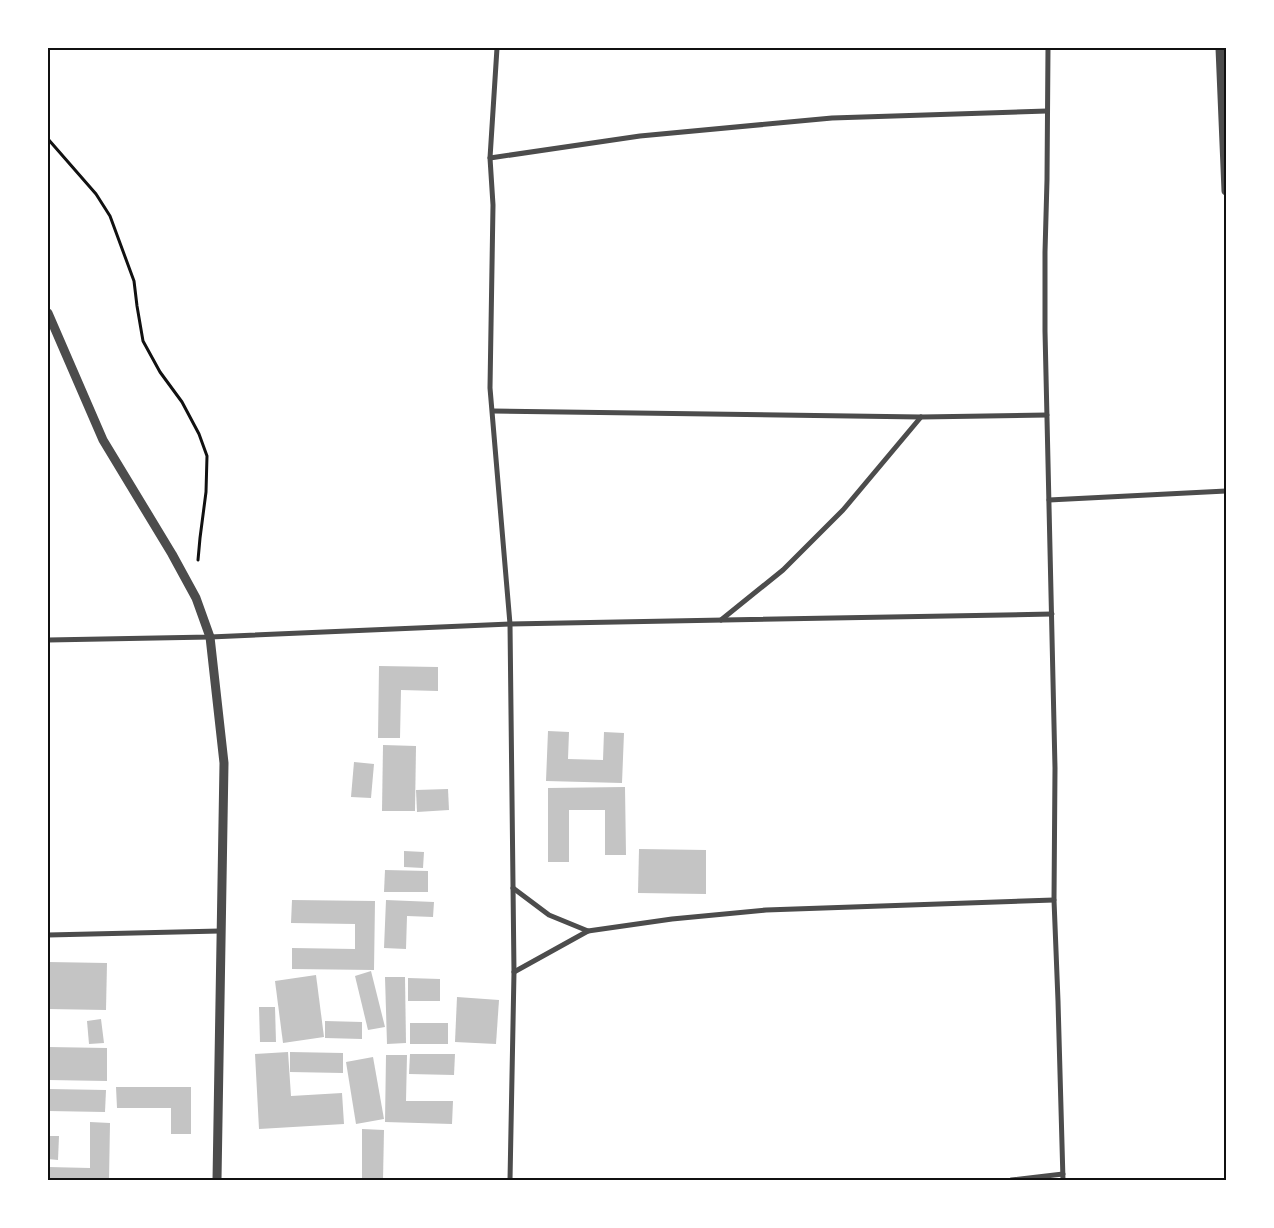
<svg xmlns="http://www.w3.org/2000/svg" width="1274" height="1228" viewBox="0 0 1274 1228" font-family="'Space Grotesk',sans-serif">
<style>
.building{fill:#c4c4c4}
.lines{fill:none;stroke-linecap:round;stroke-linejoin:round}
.path{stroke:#111;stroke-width:3}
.minor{stroke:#4c4c4c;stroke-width:5}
.tertiary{stroke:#4c4c4c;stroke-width:9}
.neatline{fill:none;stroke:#111;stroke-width:2}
</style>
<rect width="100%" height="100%" fill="#fff"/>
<!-- building -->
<g class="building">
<path d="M 379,666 L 438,667 L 438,691 L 401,690 L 400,738 L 378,738 Z"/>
<path d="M 548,731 L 569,732 L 568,759 L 603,760 L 604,732 L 624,733 L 622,783 L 546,781 Z"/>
<path d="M 383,745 L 416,746 L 415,811 L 382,811 Z"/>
<path d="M 354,762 L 374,764 L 371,798 L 351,797 Z"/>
<path d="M 625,787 L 626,855 L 605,855 L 605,810 L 569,810 L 569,862 L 548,862 L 548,788 Z"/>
<path d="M 448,789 L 449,810 L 417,812 L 416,790 Z"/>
<path d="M 639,849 L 706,850 L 706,894 L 638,893 Z"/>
<path d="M 404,851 L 424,852 L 423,868 L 404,867 Z"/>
<path d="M 385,870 L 428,871 L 428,892 L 384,892 Z"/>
<path d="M 292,900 L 375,901 L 374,970 L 292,969 L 292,948 L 355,949 L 355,924 L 291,923 Z"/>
<path d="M 386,900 L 434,902 L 433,917 L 407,916 L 406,949 L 384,948 Z"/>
<path d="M 48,962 L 107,963 L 106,1010 L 48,1009 Z"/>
<path d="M 371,971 L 385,1027 L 368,1030 L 355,976 Z"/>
<path d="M 316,975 L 324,1037 L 283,1043 L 275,981 Z"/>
<path d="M 385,977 L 405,977 L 406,1043 L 387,1044 Z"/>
<path d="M 408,978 L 440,979 L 440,1001 L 408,1001 Z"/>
<path d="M 457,997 L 499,1000 L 496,1044 L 455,1042 Z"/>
<path d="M 259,1007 L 275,1007 L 276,1042 L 260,1042 Z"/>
<path d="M 101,1019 L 104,1043 L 89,1044 L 87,1021 Z"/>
<path d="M 325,1021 L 362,1022 L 362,1039 L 325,1038 Z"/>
<rect x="410" y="1023" width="38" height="21"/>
<path d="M 48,1047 L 107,1048 L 107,1081 L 48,1080 Z"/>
<path d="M 288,1052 L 291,1096 L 342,1093 L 344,1124 L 259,1129 L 255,1054 Z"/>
<path d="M 290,1052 L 343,1053 L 343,1073 L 290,1072 Z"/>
<path d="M 410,1054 L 455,1054 L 454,1075 L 409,1074 Z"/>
<path d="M 386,1055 L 407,1055 L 406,1101 L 453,1101 L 452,1124 L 385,1122 Z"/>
<path d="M 373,1057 L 384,1119 L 356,1124 L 346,1062 Z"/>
<path d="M 116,1087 L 191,1087 L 191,1134 L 171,1134 L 171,1108 L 117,1108 Z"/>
<path d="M 48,1089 L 106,1090 L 105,1112 L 48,1111 Z"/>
<path d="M 90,1122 L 110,1123 L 109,1180 L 48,1180 L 48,1167 L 90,1168 Z"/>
<path d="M 362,1129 L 384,1130 L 383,1180 L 362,1180 Z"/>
<path d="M 48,1136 L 59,1136 L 58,1160 L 48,1159 Z"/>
</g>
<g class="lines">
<!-- path -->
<path class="path" d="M 48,139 L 96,194 L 110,216 L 134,281 L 137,306 L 143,341 L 160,372 L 182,402 L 199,434 L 207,456 L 206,492 L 200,538 L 198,560"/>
<!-- minor -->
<g class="minor">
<path d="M 497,48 L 490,158 L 493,205 L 490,388 L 510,624 L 514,972 L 510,1180"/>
<path d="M 1048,48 L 1047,180 L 1045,252 L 1045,331 L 1055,768 L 1054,900 L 1058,1001 L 1063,1180"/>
<path d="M 490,158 L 640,136 L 832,118 L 1047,111"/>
<path d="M 493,411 L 921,417 L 1047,415"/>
<path d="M 1049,500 L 1226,491"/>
<path d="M 721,620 L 783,570 L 843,510 L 921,417"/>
<path d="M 48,640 L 210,637 L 510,624 L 1052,614"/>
<path d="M 513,888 L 549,915 L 588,931"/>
<path d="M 48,935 L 220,931"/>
<path d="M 514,972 L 588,931 L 672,919 L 766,910 L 1054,900"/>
<path d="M 1011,1180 L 1063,1174"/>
</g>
<!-- tertiary -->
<g class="tertiary">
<path d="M 1220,48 L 1226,191"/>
<path d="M 48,313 L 103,440 L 172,554 L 196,598 L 210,637 L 224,763 L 217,1180"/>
</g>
</g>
<!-- border -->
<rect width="1274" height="1228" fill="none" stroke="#ffffff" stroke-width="98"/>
<rect x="49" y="49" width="1176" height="1130" class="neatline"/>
</svg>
